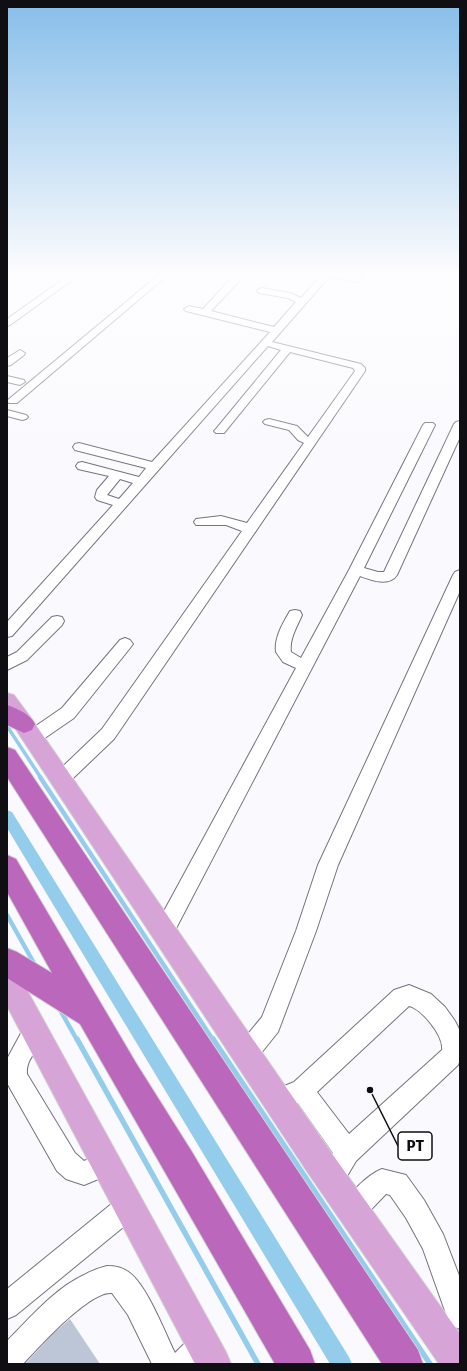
<svg xmlns="http://www.w3.org/2000/svg" width="467" height="1371" viewBox="0 0 467 1371" font-family="Signika,sans-serif">
<style>
.lines{fill:none;stroke-linecap:round;stroke-linejoin:round}
.stream-far2{stroke:#93cdeb;stroke-width:3.5}
.stream-far1{stroke:#93cdeb;stroke-width:4.5}
.stream{stroke:#93cdeb;stroke-width:5.5}
.canal{fill:#93cdeb;fill-rule:evenodd}
.building{fill:#bdc6d6}
.minor-casing{stroke:#767282;stroke-width:2}
.major-casing{stroke:#d4d4d5;stroke-width:2}
.highway-casing{stroke:#d4d4d5;stroke-width:2}
.minor{fill:#fff;fill-rule:evenodd}
.major{fill:#d6a4d7;fill-rule:evenodd}
.highway{fill:#bb68bc;fill-rule:evenodd}
.leader{fill:none;stroke:#0f0e13;stroke-width:1.5}
.callout-dot{fill:#0f0e13;stroke:#fff;stroke-width:1.5}
.callout{fill:#fff;stroke:#0f0e13;stroke-width:1.5}
.callout-label{font-size:16px;text-anchor:middle;font-weight:bold;fill:#0f0e13}
</style>
<rect width="100%" height="100%" fill="#faf9fd"/>
<g class="lines">
<!-- stream-far2 -->
<path class="stream-far2" d="M 7,726 L 41,778"/>
<!-- stream-far1 -->
<g class="stream-far1">
<path d="M 40,777 L 213,1040"/>
<path d="M 7,915 L 35,965"/>
<path d="M 59,1008 L 77,1040"/>
</g>
<!-- stream -->
<g class="stream">
<path d="M 77,1039 L 258,1364"/>
<path d="M 213,1039 L 430,1364"/>
</g>
<!-- canal -->
<path class="canal" d="M 7,810 L 12,812 L 349,1357 L 352,1364 L 330,1364 L 7,828 Z"/>
</g>
<!-- building -->
<path class="building" d="M 70,1319 L 100,1364 L 25,1364 L 53,1334 Z"/>
<g class="lines">
<defs>
<g id="minor">
<path d="M 72,273 L 82,273 L 10,325 L 7,326 L 7,319 Z"/>
<path d="M 161,273 L 170,273 L 17,403 L 9,403 L 7,401 L 9,399 Z"/>
<path d="M 236,273 L 244,273 L 242,278 L 211,311 L 274,327 L 296,302 L 288,298 L 259,293 L 257,291 L 259,289 L 262,288 L 290,293 L 301,298 L 323,273 L 336,273 L 353,276 L 355,273 L 363,273 L 359,281 L 356,282 L 329,277 L 272,342 L 361,364 L 365,368 L 365,371 L 114,739 L 67,784 L 61,786 L 55,784 L 52,779 L 55,774 L 102,729 L 242,531 L 226,525 L 196,525 L 194,522 L 196,519 L 221,516 L 247,523 L 304,443 L 298,440 L 289,430 L 265,424 L 263,422 L 265,420 L 269,419 L 297,426 L 308,437 L 355,371 L 353,368 L 290,352 L 224,433 L 216,433 L 214,431 L 216,429 L 281,350 L 268,346 L 12,636 L 7,637 L 7,622 L 113,505 L 97,500 L 95,497 L 97,490 L 109,476 L 78,469 L 76,466 L 78,463 L 82,462 L 139,477 L 146,468 L 75,450 L 73,447 L 75,444 L 79,443 L 152,462 L 270,332 L 186,311 L 184,309 L 189,306 L 203,309 ZM 120,479 L 133,483 L 119,499 L 107,495 Z"/>
<path d="M 20,350 L 25,353 L 24,355 L 11,365 L 7,366 L 7,358 Z"/>
<path d="M 7,376 L 24,380 L 25,382 L 20,385 L 7,382 Z"/>
<path d="M 7,410 L 26,415 L 28,417 L 26,419 L 22,420 L 7,416 Z"/>
<path d="M 460,421 L 460,437 L 397,575 C 389,587 371,580 360,576 L 171,938 L 164,941 L 157,938 L 154,931 L 157,924 L 296,668 L 283,662 L 276,652 C 274,638 283,623 290,611 L 295,610 L 300,611 L 302,615 C 297,627 289,639 291,652 L 301,658 L 349,570 L 423,425 L 425,423 L 433,423 L 435,425 L 364,568 L 378,572 L 384,572 L 454,424 L 456,422 Z"/>
<path d="M 460,570 L 460,591 L 338,865 L 316,931 L 278,1032 L 254,1062 L 246,1065 L 238,1062 L 235,1054 L 238,1046 L 262,1017 L 296,931 L 318,865 L 453,575 L 455,572 Z"/>
<path d="M 57,616 L 62,617 L 64,621 L 62,625 L 27,660 L 7,670 L 7,657 L 17,652 L 52,617 Z"/>
<path d="M 125,638 L 130,640 L 133,644 L 130,648 L 74,718 L 39,742 L 33,744 L 27,742 L 25,737 L 27,732 L 62,708 L 120,640 Z"/>
<path d="M 409,985 L 431,994 L 445,1007 L 455,1021 L 460,1031 L 460,1060 L 458,1065 L 356,1161 L 340,1188 L 331,1191 L 322,1188 L 319,1179 L 333,1153 L 298,1103 L 278,1112 L 270,1108 L 266,1100 L 270,1092 L 294,1082 L 394,990 ZM 409,1006 C 422,1009 444,1036 442,1050 L 349,1134 L 317,1092 Z"/>
<path d="M 35,1019 L 43,1022 C 53,1046 25,1051 27,1074 L 75,1153 L 84,1161 L 106,1151 L 115,1154 L 118,1163 L 115,1172 L 84,1185 L 66,1179 L 57,1171 L 7,1083 L 7,1059 L 27,1022 Z"/>
<path d="M 382,1169 L 406,1175 L 424,1200 L 443,1234 L 460,1278 L 460,1329 L 450,1325 L 423,1249 L 406,1218 L 390,1195 L 386,1194 L 362,1219 L 353,1223 L 344,1219 L 340,1210 C 347,1195 367,1175 382,1169 Z"/>
<path d="M 129,1193 L 138,1197 L 142,1206 L 138,1215 L 16,1315 L 7,1319 L 7,1289 L 120,1197 Z"/>
<path d="M 107,1266 C 114,1266 121,1267 127,1271 C 146,1282 165,1333 175,1353 L 193,1335 L 203,1331 L 213,1335 L 217,1345 L 213,1355 L 204,1364 L 152,1364 L 128,1315 L 112,1293 C 90,1290 39,1347 23,1364 L 7,1364 L 7,1341 C 30,1318 54,1289 84,1275 C 91,1271 99,1268 107,1266 Z"/>
</g>
<g id="major">
<path d="M 7,693 L 14,695 L 31,718 L 328,1148 L 460,1334 L 460,1364 L 439,1364 L 306,1170 L 7,716 Z"/>
<path d="M 7,966 L 16,970 L 226,1352 L 231,1364 L 195,1364 L 7,1006 Z"/>
</g>
<g id="highway">
<path d="M 7,705 C 18,709 30,714 35,724 L 32,730 L 24,733 L 7,725 Z"/>
<path d="M 7,747 L 15,750 L 418,1350 L 423,1364 L 382,1364 L 7,777 Z"/>
<path d="M 7,855 L 16,859 L 136,1063 L 192,1152 L 310,1350 L 315,1364 L 275,1364 L 80,1024 L 7,978 L 7,948 L 17,952 L 52,973 L 7,892 Z"/>
</g>
</defs>
<!-- minor casing -->
<use href="#minor" class="minor-casing"/>
<!-- major casing -->
<use href="#major" class="major-casing"/>
<!-- highway casing -->
<use href="#highway" class="highway-casing"/>
<!-- minor -->
<use href="#minor" class="minor"/>
<!-- major -->
<use href="#major" class="major"/>
<!-- highway -->
<use href="#highway" class="highway"/>
</g>
<!-- sky -->
<linearGradient id="sky" x2="0" y2="1"><stop stop-color="#86bee9"/><stop offset="0.59" stop-color="#fdfcfe"/><stop offset="1" stop-color="#fdfcfe" stop-opacity="0"/></linearGradient>
<rect width="467" height="465" fill="url(#sky)"/>
<!-- callouts -->
<path class="leader" d="M370 1090L398 1146"/>
<circle class="callout-dot" cx="370" cy="1090" r="4"/>
<rect class="callout" x="398" y="1132" width="34" height="28" rx="4"/>
<g class="callout-label">
<text x="415" y="1151">PT</text>
</g>
<!-- border -->
<rect width="467" height="1371" fill="none" stroke="#0f0e13" stroke-width="16"/>
</svg>
